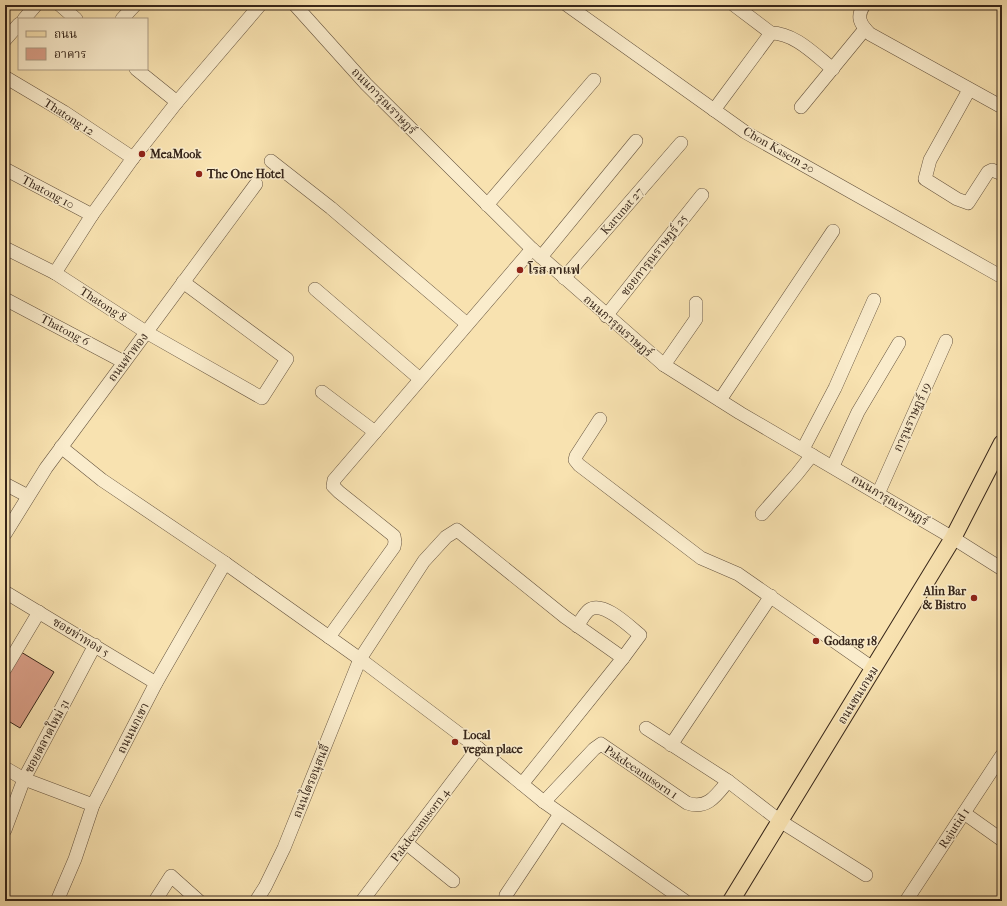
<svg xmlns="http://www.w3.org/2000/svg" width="1007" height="906" viewBox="0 0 1007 906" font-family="'IM FELL French Canon','Noto Serif Thai',serif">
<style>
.building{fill:#da9f88;stroke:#362519}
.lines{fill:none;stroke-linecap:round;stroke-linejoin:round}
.minor-casing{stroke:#66543f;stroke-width:14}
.major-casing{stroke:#362519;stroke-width:18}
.minor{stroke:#faeccc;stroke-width:13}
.major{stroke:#f8e2b0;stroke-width:16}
.poi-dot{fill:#8f2418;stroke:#faeccc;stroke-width:1.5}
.labels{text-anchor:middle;stroke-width:3;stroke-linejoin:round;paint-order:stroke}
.street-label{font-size:12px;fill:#362519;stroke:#faeccc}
.poi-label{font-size:12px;font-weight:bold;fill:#362519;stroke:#faeccc;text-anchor:start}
</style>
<rect width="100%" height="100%" fill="#f8e2b0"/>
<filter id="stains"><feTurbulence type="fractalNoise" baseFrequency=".005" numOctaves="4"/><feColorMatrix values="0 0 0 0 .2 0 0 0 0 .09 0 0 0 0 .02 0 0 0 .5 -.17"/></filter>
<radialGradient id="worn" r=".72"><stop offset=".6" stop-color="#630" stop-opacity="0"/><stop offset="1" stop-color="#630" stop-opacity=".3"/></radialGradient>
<!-- building -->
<path class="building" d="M 21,652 L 54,672 L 20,728 L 5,719 L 5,679 Z"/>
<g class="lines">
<defs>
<g id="minor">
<path d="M 60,5 L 76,19"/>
<path d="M 295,5 L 366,84 L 532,249 L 664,365 L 740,413 L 953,538 L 1002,569"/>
<path d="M 567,5 L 745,132 L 1002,277"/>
<path d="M 864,5 C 856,17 860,24 870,34 L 1002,107"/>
<path d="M 24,19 L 36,5"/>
<path d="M 122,19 L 135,5"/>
<path d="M 771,33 C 795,33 815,55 833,69"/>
<path d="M 5,40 L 19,24"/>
<path d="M 136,69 L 177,102"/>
<path d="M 5,77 L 64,112 L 133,158"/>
<path d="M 969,90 L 930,160 L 925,179 L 957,199 L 968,203 L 988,172 L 992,170 L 1002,174"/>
<path d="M 801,107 L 865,29"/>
<path d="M 714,110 L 771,33 L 734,5"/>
<path d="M 271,161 L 331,208 L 467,324"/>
<path d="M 5,169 L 92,215"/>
<path d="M 487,205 L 594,80"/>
<path d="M 5,248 L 55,273 L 146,332 L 262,398 L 287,359 L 183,282"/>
<path d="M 541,257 L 636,141"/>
<path d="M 55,273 L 92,215 L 133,158 L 177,102 L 260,5"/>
<path d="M 564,278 L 681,143"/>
<path d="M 315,289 L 420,379"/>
<path d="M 5,299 L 124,362"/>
<path d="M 606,316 L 702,195"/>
<path d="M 664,365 L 696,319 L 696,303"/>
<path d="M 322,392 L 375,432"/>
<path d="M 720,400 L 833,231"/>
<path d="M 600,419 L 576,456 L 575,460 L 579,465 L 701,558 L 738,574 L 874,669"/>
<path d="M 61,447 L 102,480 L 225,563 L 360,659 L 478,748 L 544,802 L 685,901"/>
<path d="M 803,449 L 835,388 L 874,300"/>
<path d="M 833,466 L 858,412 L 899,343"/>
<path d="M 5,484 L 28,496"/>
<path d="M 878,494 L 946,341"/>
<path d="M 762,514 L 797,474 L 812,455"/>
<path d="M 5,534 L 46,468 L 256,184"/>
<path d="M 5,592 L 156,683"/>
<path d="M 577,626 C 581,621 584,614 589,610 C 603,600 629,626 640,635 L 623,658"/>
<path d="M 329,637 L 394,547 L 395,542 L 394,536 L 339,492 L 333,486 L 334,480 L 532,249"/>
<path d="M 5,669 L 39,612"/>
<path d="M 646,728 L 728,781 L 780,821 L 866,875"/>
<path d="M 671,745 L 771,596"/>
<path d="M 5,768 L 24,779 L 93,805"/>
<path d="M 544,802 L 594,749 L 601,744 L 687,803 C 707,810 716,796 728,781"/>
<path d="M 964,813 L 1002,840"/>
<path d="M 5,830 L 24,779 L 95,645"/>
<path d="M 406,843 L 453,881"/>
<path d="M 57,901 L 75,859 L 93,805 L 156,683 L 225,563"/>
<path d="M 155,901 L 171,876 L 199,901"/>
<path d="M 256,901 L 265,887 L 284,848 L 360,659 L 424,561 L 446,537 L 457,530 L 565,617 L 623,658 L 522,784"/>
<path d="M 362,901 L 478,748"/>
<path d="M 505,901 L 506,895 L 560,814"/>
<path d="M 906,901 L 1002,755"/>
</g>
<path id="major" d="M 731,901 L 953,538 L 1002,443"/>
</defs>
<!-- minor casing -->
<use href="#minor" class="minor-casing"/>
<!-- major casing -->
<use href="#major" class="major-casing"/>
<!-- minor -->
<use href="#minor" class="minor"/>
<!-- major -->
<use href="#major" class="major"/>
</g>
<!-- markers -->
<g class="poi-dot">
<circle cx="142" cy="154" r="4"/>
<circle cx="199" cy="174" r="4"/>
<circle cx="520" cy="270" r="4"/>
<circle cx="974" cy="598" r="4"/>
<circle cx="816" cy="641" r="4"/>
<circle cx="455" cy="742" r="4"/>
</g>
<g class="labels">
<!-- street labels -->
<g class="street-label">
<text transform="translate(384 101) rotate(46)" y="4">ถนนการุณราษฏร์</text>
<text transform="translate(69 117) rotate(33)" y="4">Thatong 12</text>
<text transform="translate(779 150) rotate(30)" y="4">Chon Kasem 20</text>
<text transform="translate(48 192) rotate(28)" y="4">Thatong 10</text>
<text transform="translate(622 211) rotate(-49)" y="4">Karunat 27</text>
<text transform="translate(654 255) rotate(-52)" y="4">ซอยการุณราษฎร์ 25</text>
<text transform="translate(103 304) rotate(33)" y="4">Thatong 8</text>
<text transform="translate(618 326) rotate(41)" y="4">ถนนการุณราษฏร์</text>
<text transform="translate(65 330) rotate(28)" y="4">Thatong 6</text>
<text transform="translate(128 357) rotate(-53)" y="4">ถนนท่าทอง</text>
<text transform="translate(912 417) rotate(-66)" y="4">การุนราษฏร์ 19</text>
<text transform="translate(890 500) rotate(31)" y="4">ถนนการุณราษฏร์</text>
<text transform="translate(81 637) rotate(31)" y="4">ซอยท่าทอง 5</text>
<text transform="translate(858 695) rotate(-58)" y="4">ถนนชนเกษม</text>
<text transform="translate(133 728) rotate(-63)" y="4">ถนนนกเขา</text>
<text transform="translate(47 736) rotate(-62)" y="4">ซอยตลาดใหม่ 31</text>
<text transform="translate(641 772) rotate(34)" y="4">Pakdeeanusorn 1</text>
<text transform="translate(311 781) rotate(-68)" y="4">ถนนไตรอนุสนธิ์</text>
<text transform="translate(420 825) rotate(-53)" y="4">Pakdeeanusorn 4</text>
<text transform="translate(954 828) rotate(-57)" y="4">Rajutid 1</text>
</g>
<!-- poi labels -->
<g class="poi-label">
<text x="150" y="158">MeaMook</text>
<text x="207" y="178">The One Hotel</text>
<text x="528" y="274">โรส กาแฟ</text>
<text x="966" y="595" text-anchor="end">Alin Bar<tspan x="966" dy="14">&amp; Bistro</tspan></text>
<text x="824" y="645">Godang 18</text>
<text x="463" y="739">Local<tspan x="463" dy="14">vegan place</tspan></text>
</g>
</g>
<!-- margin -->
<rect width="1007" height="906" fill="none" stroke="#f8e2b0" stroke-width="20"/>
<rect x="6" y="6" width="995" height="894" fill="none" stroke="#362519" stroke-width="2"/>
<rect x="10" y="10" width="987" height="886" fill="none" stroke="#362519"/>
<!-- legend -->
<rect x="18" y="18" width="130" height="52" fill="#faeccc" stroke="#ac9c84"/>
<rect x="26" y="31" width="20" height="6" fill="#f8e2b0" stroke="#ac9c84"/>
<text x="54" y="38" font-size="12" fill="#362519">ถนน</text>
<rect x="26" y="48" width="20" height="12" fill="#da9f88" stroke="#ac9c84"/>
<text x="54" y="58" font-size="12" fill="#362519">อาคาร</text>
<rect width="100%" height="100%" filter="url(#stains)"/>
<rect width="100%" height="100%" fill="url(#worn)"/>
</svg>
